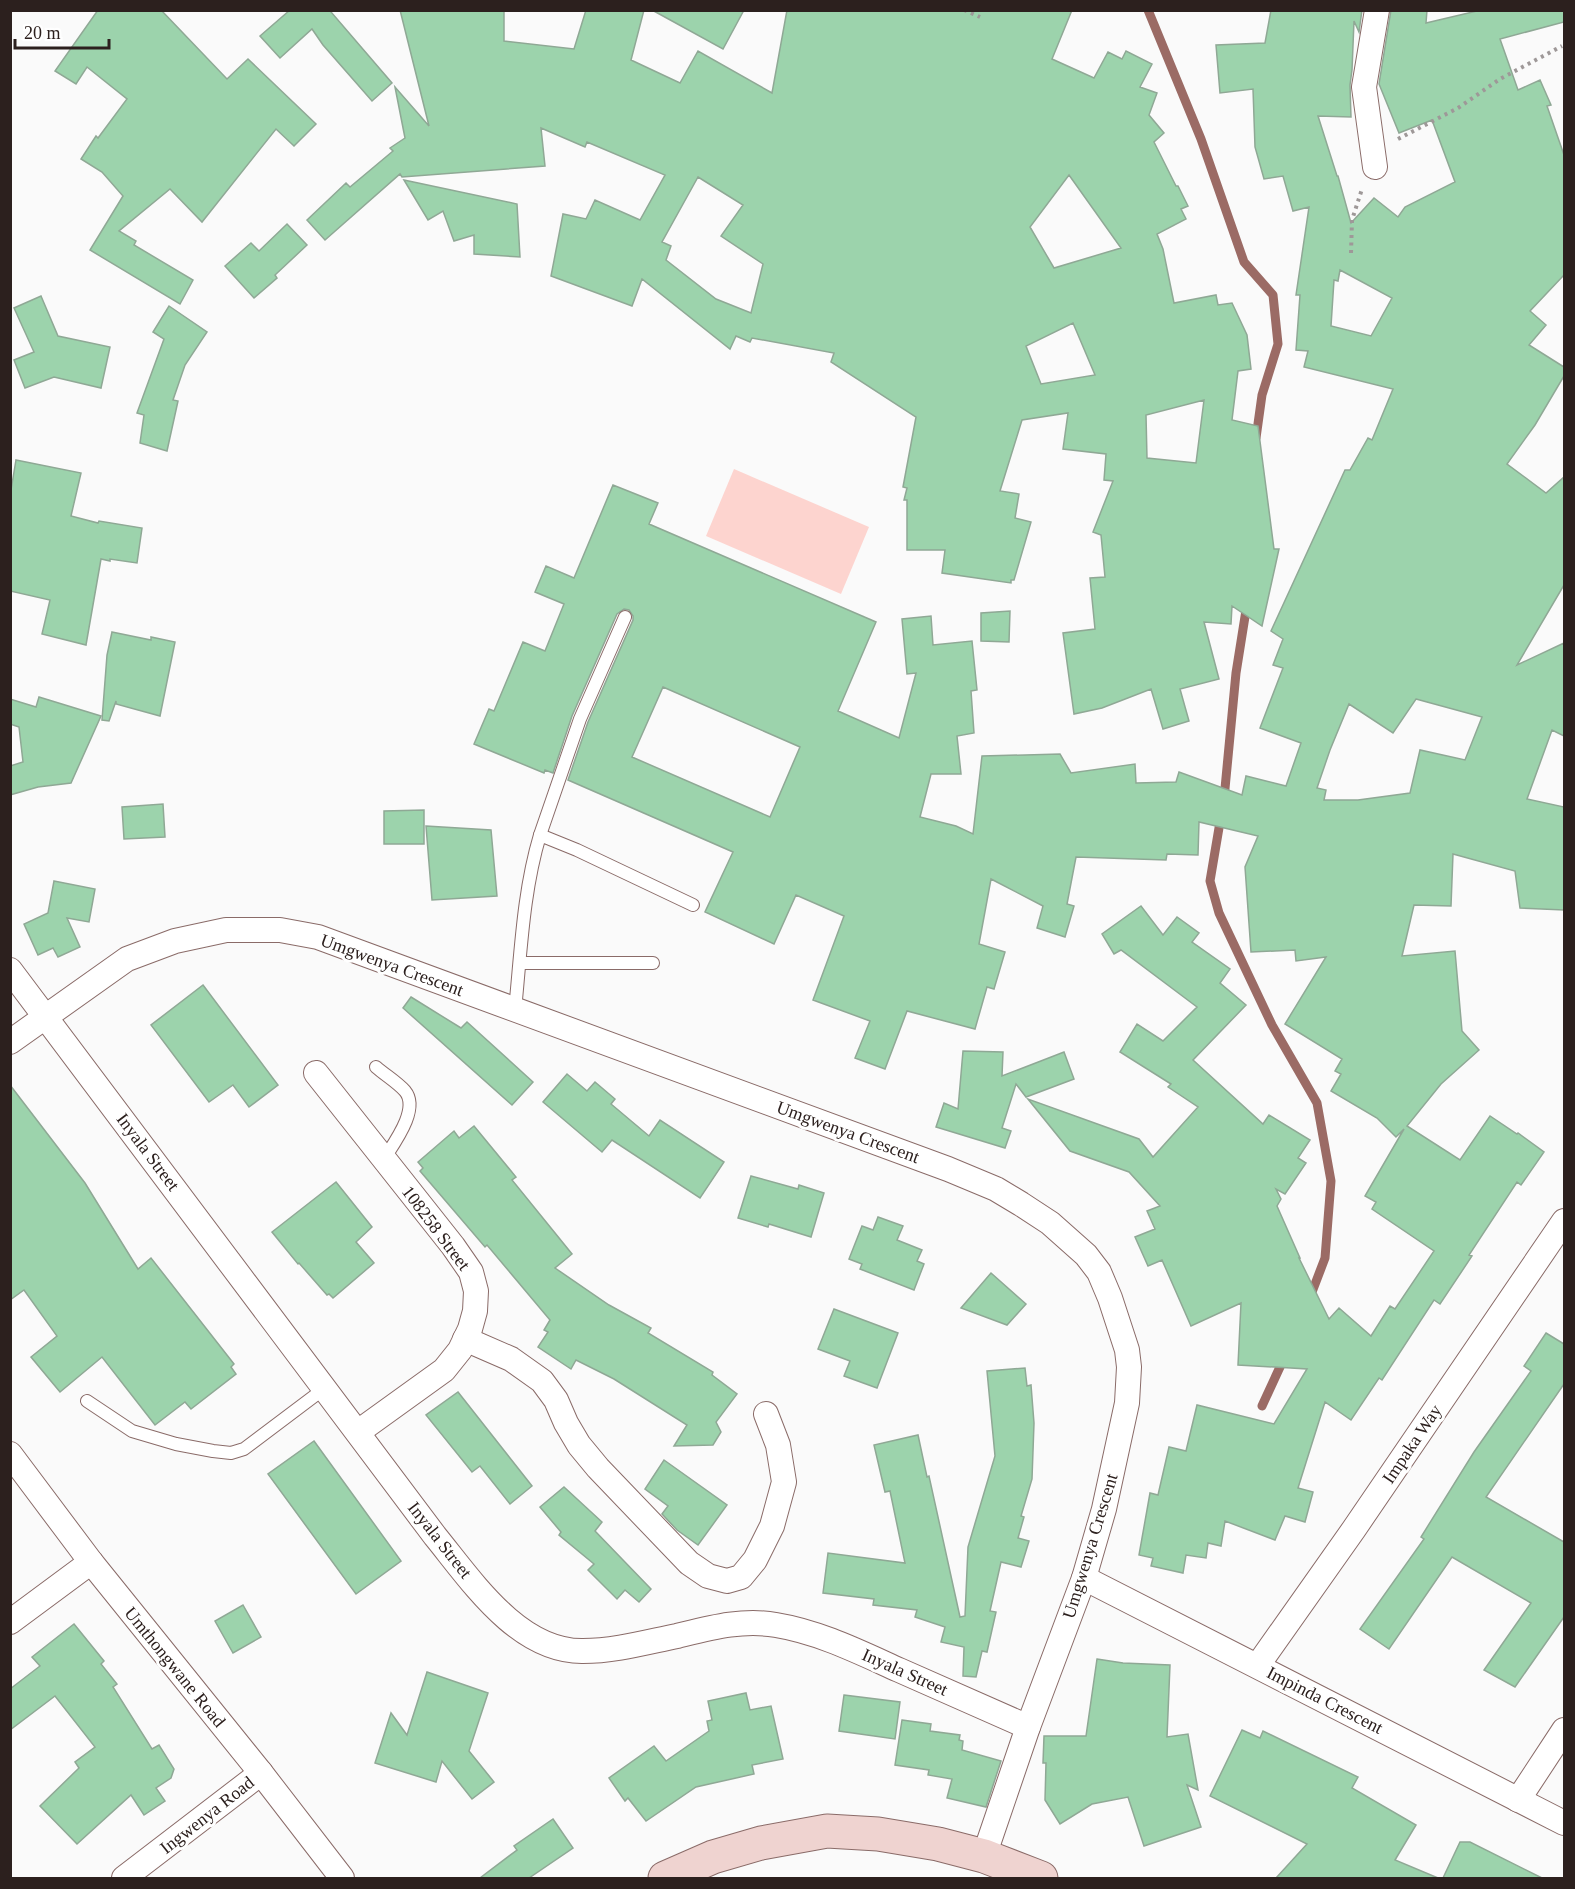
<svg xmlns="http://www.w3.org/2000/svg" width="1575" height="1889" viewBox="0 0 1575 1889" font-family="Georgia,serif">
<style>
.green{fill:#fdd4cf}
.lines{fill:none;stroke-linecap:round;stroke-linejoin:round}
.stream{stroke:#9b6b65;stroke-width:9}
.building{fill:#9cd3ac;stroke:#8fa895;stroke-width:1.5;fill-rule:evenodd}
.lane-casing{stroke:#8a6b68;stroke-width:14}
.street-casing{stroke:#8a6b68;stroke-width:26}
.secondary-casing{stroke:#8a6b68;stroke-width:35}
.path{stroke:#9e9898;stroke-width:4;stroke-dasharray:3 4.5;stroke-linecap:butt}
.lane{stroke:#fff;stroke-width:12}
.street{stroke:#fff;stroke-width:24}
.secondary{stroke:#efd3d0;stroke-width:33}
.labels{text-anchor:middle;stroke-width:6;stroke-linejoin:round;paint-order:stroke}
.street-label{font-size:18px;fill:#2c201e;stroke:#fff}
</style>
<rect width="100%" height="100%" fill="#fafafa"/>
<!-- green -->
<path class="green" d="M 734,469 L 869,527 L 841,594 L 706,536 Z"/>
<g class="lines">
<!-- stream -->
<g class="stream">
<path d="M 1148,10 L 1201,139 L 1244,262 L 1273,295 L 1278,344 L 1262,395 L 1256,438"/>
<path d="M 1224,799 L 1236,673 L 1247,604"/>
<path d="M 1221,816 L 1210,881 L 1219,913 L 1272,1025 L 1317,1103 L 1331,1181 L 1325,1258 L 1309,1300"/>
<path d="M 1262,1406 L 1285,1356"/>
</g>
</g>
<!-- building -->
<g class="building">
<path d="M 98,10 L 161,10 L 227,79 L 248,59 L 316,124 L 294,146 L 276,129 L 202,222 L 170,189 L 119,231 L 136,241 L 134,245 L 193,280 L 180,304 L 90,250 L 123,196 L 102,172 L 81,159 L 96,136 L 98,138 L 127,99 L 87,67 L 76,84 L 55,71 Z"/>
<path d="M 290,10 L 332,10 L 331,12 L 392,83 L 372,101 L 323,45 L 312,29 L 280,58 L 260,36 Z"/>
<path d="M 400,10 L 504,10 L 504,41 L 574,49 L 586,10 L 644,10 L 631,60 L 680,83 L 698,51 L 772,93 L 787,10 L 1072,10 L 1052,59 L 1094,78 L 1108,52 L 1122,59 L 1126,51 L 1152,64 L 1140,87 L 1157,93 L 1149,115 L 1164,133 L 1154,142 L 1176,186 L 1178,186 L 1188,206 L 1181,209 L 1186,219 L 1157,234 L 1163,249 L 1174,303 L 1216,295 L 1218,305 L 1232,303 L 1247,335 L 1251,369 L 1238,371 L 1232,420 L 1258,426 L 1274,549 L 1279,549 L 1262,626 L 1232,606 L 1231,624 L 1204,622 L 1219,679 L 1180,689 L 1189,721 L 1163,729 L 1151,689 L 1102,708 L 1074,714 L 1063,633 L 1095,629 L 1090,578 L 1105,577 L 1101,535 L 1093,532 L 1113,481 L 1104,480 L 1106,454 L 1063,449 L 1068,413 L 1022,420 L 1000,491 L 1019,494 L 1015,518 L 1031,522 L 1014,580 L 1011,580 L 1011,583 L 942,573 L 945,550 L 907,550 L 907,500 L 904,500 L 907,488 L 903,487 L 916,417 L 831,362 L 834,353 L 752,338 L 750,342 L 736,336 L 730,349 L 642,279 L 632,306 L 551,276 L 563,214 L 586,219 L 595,200 L 640,220 L 665,175 L 587,142 L 585,147 L 541,128 L 545,166 L 402,177 L 400,174 L 325,240 L 307,220 L 346,183 L 350,187 L 393,151 L 390,148 L 405,138 L 395,87 L 429,126 ZM 1069,175 L 1121,248 L 1054,268 L 1030,227 ZM 698,177 L 743,205 L 721,236 L 763,264 L 751,313 L 716,299 L 666,260 L 671,246 L 662,242 ZM 1073,323 L 1095,375 L 1041,384 L 1026,346 ZM 1204,400 L 1196,463 L 1147,458 L 1146,415 Z"/>
<path d="M 652,10 L 744,10 L 723,49 Z"/>
<path d="M 1271,10 L 1362,10 L 1359,32 L 1354,21 L 1352,70 L 1350,85 L 1351,117 L 1318,116 L 1337,176 L 1338,176 L 1351,223 L 1374,198 L 1398,217 L 1405,207 L 1455,182 L 1432,120 L 1399,133 L 1379,84 L 1391,10 L 1427,10 L 1426,23 L 1481,10 L 1564,10 L 1564,22 L 1500,39 L 1518,90 L 1540,80 L 1551,105 L 1547,106 L 1564,155 L 1564,275 L 1530,311 L 1546,325 L 1529,345 L 1564,367 L 1564,376 L 1535,425 L 1507,464 L 1546,493 L 1564,477 L 1564,585 L 1517,665 L 1564,643 L 1564,736 L 1552,730 L 1527,799 L 1564,807 L 1564,910 L 1520,908 L 1515,871 L 1453,854 L 1451,906 L 1414,905 L 1402,956 L 1455,951 L 1462,1031 L 1479,1050 L 1441,1084 L 1407,1126 L 1460,1160 L 1490,1116 L 1517,1134 L 1518,1133 L 1544,1152 L 1521,1185 L 1517,1182 L 1469,1255 L 1472,1256 L 1440,1304 L 1434,1300 L 1382,1380 L 1379,1378 L 1351,1420 L 1325,1402 L 1298,1488 L 1313,1492 L 1305,1522 L 1285,1516 L 1275,1540 L 1225,1521 L 1221,1546 L 1208,1543 L 1206,1558 L 1186,1555 L 1183,1573 L 1151,1566 L 1153,1558 L 1139,1555 L 1150,1493 L 1158,1495 L 1169,1447 L 1186,1451 L 1197,1405 L 1274,1424 L 1307,1369 L 1238,1365 L 1241,1303 L 1191,1326 L 1162,1260 L 1148,1266 L 1135,1237 L 1155,1229 L 1147,1211 L 1160,1206 L 1129,1172 L 1070,1151 L 1028,1099 L 1139,1139 L 1153,1157 L 1198,1107 L 1168,1087 L 1171,1084 L 1120,1052 L 1137,1024 L 1163,1041 L 1197,1007 L 1121,950 L 1114,954 L 1102,934 L 1141,906 L 1163,935 L 1177,917 L 1199,933 L 1192,942 L 1230,969 L 1220,983 L 1246,1005 L 1193,1060 L 1263,1124 L 1269,1115 L 1310,1140 L 1298,1158 L 1306,1163 L 1285,1194 L 1276,1189 L 1281,1199 L 1277,1206 L 1300,1258 L 1299,1258 L 1329,1319 L 1339,1308 L 1371,1336 L 1390,1306 L 1395,1309 L 1434,1251 L 1372,1209 L 1376,1202 L 1365,1196 L 1404,1129 L 1396,1137 L 1377,1118 L 1331,1091 L 1341,1074 L 1335,1071 L 1342,1059 L 1285,1024 L 1326,957 L 1296,961 L 1295,950 L 1251,952 L 1245,867 L 1258,836 L 1199,822 L 1198,855 L 1167,854 L 1166,860 L 1076,857 L 1067,904 L 1074,906 L 1065,937 L 1037,928 L 1043,906 L 991,879 L 979,944 L 1005,952 L 994,989 L 987,987 L 975,1029 L 907,1011 L 885,1069 L 855,1058 L 870,1021 L 813,1000 L 844,916 L 796,895 L 774,944 L 705,912 L 733,852 L 568,780 L 588,722 L 633,620 L 633,616 L 629,610 L 624,609 L 617,614 L 572,716 L 553,773 L 545,770 L 544,773 L 474,744 L 489,709 L 494,711 L 523,642 L 545,651 L 564,604 L 535,592 L 546,566 L 574,578 L 613,485 L 658,503 L 649,524 L 876,622 L 838,711 L 899,738 L 916,673 L 907,674 L 902,619 L 931,616 L 933,645 L 972,641 L 977,690 L 971,691 L 974,733 L 957,736 L 961,774 L 931,774 L 920,817 L 956,826 L 973,834 L 982,756 L 1060,754 L 1071,773 L 1135,764 L 1136,783 L 1176,782 L 1179,772 L 1242,795 L 1246,776 L 1286,786 L 1301,743 L 1260,728 L 1283,668 L 1273,665 L 1283,639 L 1271,631 L 1345,470 L 1350,470 L 1368,438 L 1372,440 L 1393,389 L 1304,367 L 1308,351 L 1296,350 L 1300,295 L 1296,295 L 1309,207 L 1293,211 L 1283,176 L 1264,179 L 1255,147 L 1253,89 L 1220,93 L 1216,45 L 1265,43 ZM 1340,270 L 1392,298 L 1371,336 L 1331,326 L 1334,280 L 1338,281 ZM 663,687 L 800,747 L 770,817 L 632,757 ZM 1416,699 L 1482,717 L 1465,760 L 1420,750 L 1410,793 L 1358,800 L 1324,800 L 1326,790 L 1317,788 L 1330,750 L 1349,704 L 1393,733 Z"/>
<path d="M 404,180 L 517,204 L 520,257 L 474,254 L 474,235 L 454,241 L 443,211 L 428,220 Z"/>
<path d="M 287,224 L 307,245 L 275,275 L 277,278 L 254,298 L 225,266 L 251,243 L 259,251 Z"/>
<path d="M 41,296 L 58,336 L 110,347 L 101,388 L 54,377 L 25,388 L 14,360 L 34,352 L 14,308 Z"/>
<path d="M 169,306 L 207,332 L 185,365 L 173,400 L 178,401 L 167,451 L 140,443 L 144,415 L 137,413 L 164,339 L 153,332 Z"/>
<path d="M 16,460 L 81,473 L 71,516 L 98,523 L 99,521 L 142,528 L 137,563 L 110,559 L 110,561 L 101,559 L 86,645 L 42,634 L 50,600 L 10,591 L 10,496 Z"/>
<path d="M 1010,611 L 1009,642 L 981,641 L 981,613 Z"/>
<path d="M 112,632 L 151,640 L 151,637 L 175,642 L 160,716 L 116,704 L 116,701 L 109,721 L 102,720 L 107,655 Z"/>
<path d="M 39,697 L 101,716 L 71,783 L 38,787 L 10,795 L 10,766 L 23,762 L 19,727 L 10,724 L 10,699 L 36,707 Z"/>
<path d="M 163,804 L 165,837 L 124,839 L 122,807 Z"/>
<path d="M 424,810 L 424,844 L 384,844 L 384,811 Z"/>
<path d="M 426,826 L 491,830 L 497,896 L 432,900 Z"/>
<path d="M 54,881 L 95,889 L 89,922 L 67,918 L 80,947 L 58,957 L 53,948 L 38,955 L 24,924 L 48,913 Z"/>
<path d="M 203,985 L 278,1085 L 249,1107 L 233,1085 L 209,1102 L 151,1025 Z"/>
<path d="M 411,997 L 461,1028 L 467,1022 L 533,1082 L 512,1105 L 403,1008 Z"/>
<path d="M 963,1051 L 1003,1052 L 1002,1076 L 1064,1052 L 1074,1079 L 1026,1097 L 1016,1084 L 1002,1128 L 1011,1131 L 1005,1148 L 936,1127 L 944,1103 L 958,1109 Z"/>
<path d="M 567,1074 L 587,1091 L 595,1082 L 615,1099 L 611,1104 L 649,1136 L 660,1120 L 724,1162 L 700,1198 L 612,1140 L 602,1152 L 543,1102 Z"/>
<path d="M 10,1085 L 85,1183 L 138,1269 L 151,1258 L 234,1364 L 231,1367 L 236,1374 L 191,1409 L 185,1402 L 155,1425 L 102,1357 L 60,1392 L 31,1357 L 57,1336 L 24,1290 L 10,1300 Z"/>
<path d="M 474,1126 L 516,1177 L 512,1180 L 572,1254 L 555,1268 L 609,1305 L 651,1328 L 648,1333 L 713,1372 L 712,1375 L 737,1394 L 716,1422 L 721,1432 L 713,1445 L 674,1446 L 687,1425 L 614,1379 L 576,1360 L 571,1369 L 538,1347 L 548,1332 L 544,1330 L 550,1320 L 487,1245 L 485,1247 L 420,1171 L 423,1168 L 418,1162 L 454,1131 L 459,1138 Z"/>
<path d="M 751,1176 L 798,1189 L 799,1185 L 824,1193 L 811,1237 L 769,1224 L 768,1227 L 738,1218 Z"/>
<path d="M 336,1182 L 372,1227 L 356,1242 L 374,1263 L 333,1298 L 329,1294 L 327,1295 L 299,1263 L 298,1264 L 272,1232 Z"/>
<path d="M 878,1217 L 903,1226 L 897,1240 L 922,1250 L 917,1261 L 924,1264 L 914,1290 L 860,1269 L 862,1264 L 849,1259 L 862,1226 L 873,1230 Z"/>
<path d="M 991,1273 L 1026,1304 L 1007,1325 L 961,1308 Z"/>
<path d="M 834,1309 L 898,1333 L 877,1388 L 844,1376 L 850,1361 L 818,1349 Z"/>
<path d="M 1546,1333 L 1564,1344 L 1564,1384 L 1486,1497 L 1564,1542 L 1564,1617 L 1515,1687 L 1484,1670 L 1531,1603 L 1452,1557 L 1389,1649 L 1360,1629 L 1424,1539 L 1421,1537 L 1474,1452 L 1531,1371 L 1524,1366 Z"/>
<path d="M 1025,1368 L 1027,1386 L 1031,1385 L 1034,1423 L 1032,1479 L 1021,1516 L 1024,1517 L 1018,1538 L 1029,1541 L 1021,1567 L 1001,1562 L 990,1611 L 996,1612 L 987,1652 L 982,1651 L 976,1677 L 963,1676 L 964,1647 L 941,1642 L 945,1627 L 915,1617 L 917,1610 L 873,1605 L 874,1599 L 823,1593 L 828,1553 L 905,1563 L 890,1491 L 885,1492 L 874,1445 L 918,1435 L 927,1477 L 929,1476 L 960,1617 L 965,1616 L 968,1547 L 995,1456 L 987,1371 Z"/>
<path d="M 458,1392 L 532,1486 L 510,1504 L 480,1466 L 472,1472 L 426,1415 Z"/>
<path d="M 314,1441 L 401,1561 L 356,1594 L 268,1474 Z"/>
<path d="M 664,1460 L 727,1505 L 698,1545 L 677,1530 L 662,1514 L 668,1506 L 645,1489 Z"/>
<path d="M 564,1487 L 602,1522 L 595,1531 L 651,1589 L 639,1602 L 625,1590 L 617,1599 L 588,1570 L 594,1564 L 559,1535 L 561,1532 L 540,1507 Z"/>
<path d="M 243,1605 L 261,1637 L 233,1653 L 215,1621 Z"/>
<path d="M 74,1624 L 104,1661 L 101,1664 L 117,1684 L 113,1687 L 152,1749 L 159,1745 L 174,1769 L 171,1778 L 156,1788 L 165,1801 L 144,1815 L 131,1795 L 77,1844 L 40,1806 L 79,1768 L 75,1762 L 95,1747 L 55,1696 L 10,1730 L 10,1689 L 40,1666 L 32,1657 Z"/>
<path d="M 1097,1659 L 1123,1663 L 1170,1665 L 1167,1737 L 1188,1734 L 1198,1790 L 1187,1785 L 1201,1827 L 1144,1846 L 1128,1797 L 1092,1804 L 1060,1824 L 1045,1800 L 1046,1763 L 1043,1763 L 1044,1736 L 1086,1736 Z"/>
<path d="M 427,1672 L 488,1693 L 469,1751 L 494,1782 L 472,1799 L 442,1761 L 436,1782 L 375,1763 L 391,1713 L 407,1735 Z"/>
<path d="M 746,1693 L 750,1710 L 771,1706 L 783,1759 L 752,1765 L 754,1774 L 696,1787 L 646,1821 L 628,1798 L 625,1801 L 609,1778 L 654,1746 L 666,1761 L 709,1731 L 707,1721 L 712,1720 L 708,1701 Z"/>
<path d="M 844,1695 L 900,1702 L 895,1739 L 839,1731 Z"/>
<path d="M 902,1720 L 931,1724 L 930,1731 L 960,1735 L 959,1740 L 963,1741 L 962,1750 L 1001,1761 L 986,1807 L 947,1798 L 952,1779 L 928,1775 L 929,1770 L 895,1765 Z"/>
<path d="M 1242,1730 L 1260,1738 L 1263,1731 L 1358,1777 L 1352,1788 L 1416,1825 L 1395,1860 L 1438,1878 L 1276,1878 L 1307,1844 L 1210,1796 Z"/>
<path d="M 553,1819 L 573,1848 L 529,1878 L 480,1878 L 517,1850 L 514,1846 Z"/>
<path d="M 1460,1842 L 1470,1842 L 1542,1878 L 1443,1878 Z"/>
</g>
<g class="lines">
<defs>
<g id="lane">
<path d="M 540,835 L 580,719 L 625,617"/>
<path d="M 520,963 L 653,963"/>
<path d="M 515,1010 C 521,951 523,892 540,835 L 577,850 L 693,905"/>
<path d="M 376,1067 C 385,1075 397,1082 405,1091 C 420,1109 394,1143 384,1159"/>
<path d="M 87,1401 L 132,1431 L 176,1444 L 213,1451 L 231,1453 L 244,1449 L 325,1388"/>
</g>
<g id="street">
<path d="M 1375,167 L 1364,87 L 1377,10"/>
<path d="M 10,970 L 435,1536 C 471,1580 518,1652 583,1651 C 615,1651 647,1642 677,1636 C 710,1628 742,1619 776,1625 C 819,1632 859,1652 899,1670 C 942,1689 985,1708 1028,1727"/>
<path d="M 10,1042 L 127,959 L 175,941 L 226,930 L 280,930 L 318,937 L 948,1169 L 996,1189 L 1021,1204 L 1050,1223 L 1086,1255 L 1099,1272 L 1110,1298 L 1127,1350 L 1129,1367 L 1127,1403 L 1104,1509 L 1084,1578 L 1028,1727 L 984,1856"/>
<path d="M 316,1073 L 453,1246 L 471,1272 L 476,1291 L 475,1311 L 470,1329 L 460,1350 L 444,1370 L 358,1432"/>
<path d="M 465,1339 L 511,1359 L 542,1381 L 556,1400 L 566,1423 L 579,1445 L 598,1468 L 689,1563 L 708,1576 L 727,1581 L 741,1577 L 755,1560 L 772,1526 L 784,1482 L 778,1445 L 766,1414"/>
<path d="M 10,1454 L 91,1562 L 261,1773 L 342,1878"/>
<path d="M 1084,1578 L 1564,1823"/>
<path d="M 10,1622 L 91,1562"/>
<path d="M 1258,1665 L 1354,1529 L 1564,1221"/>
<path d="M 1518,1800 L 1564,1730"/>
<path d="M 124,1878 L 261,1773"/>
</g>
<path id="secondary" d="M 665,1878 L 713,1857 L 761,1843 L 827,1831 L 878,1834 L 938,1844 L 984,1856 L 1041,1878"/>
</defs>
<!-- lane casing -->
<use href="#lane" class="lane-casing"/>
<!-- street casing -->
<use href="#street" class="street-casing"/>
<!-- secondary casing -->
<use href="#secondary" class="secondary-casing"/>
<!-- path -->
<g class="path">
<path d="M 964,10 L 980,17"/>
<path d="M 1398,139 L 1458,108 L 1500,79 L 1562,46"/>
<path d="M 1351,253 L 1352,220 L 1362,189"/>
</g>
<!-- lane -->
<use href="#lane" class="lane"/>
<!-- street -->
<use href="#street" class="street"/>
<!-- secondary -->
<use href="#secondary" class="secondary"/>
</g>
<g class="labels">
<!-- street labels -->
<g class="street-label">
<text transform="translate(392 965) rotate(20)" y="6">Umgwenya Crescent</text>
<text transform="translate(848 1132) rotate(20)" y="6">Umgwenya Crescent</text>
<text transform="translate(148 1152) rotate(53)" y="6">Inyala Street</text>
<text transform="translate(436 1228) rotate(53)" y="6">108258 Street</text>
<text transform="translate(1412 1444) rotate(-56)" y="6">Impaka Way</text>
<text transform="translate(440 1540) rotate(52)" y="6">Inyala Street</text>
<text transform="translate(1090 1546) rotate(-73)" y="6">Umgwenya Crescent</text>
<text transform="translate(175 1667) rotate(51)" y="6">Umthongwane Road</text>
<text transform="translate(905 1672) rotate(24)" y="6">Inyala Street</text>
<text transform="translate(1325 1700) rotate(27)" y="6">Impinda Crescent</text>
<text transform="translate(207 1815) rotate(-38)" y="6">Ingwenya Road</text>
</g>
</g>
<!-- border -->
<rect width="1575" height="1889" fill="none" stroke="#2c201e" stroke-width="24"/>
<!-- scale -->
<path d="M15 39v9h94v-9" fill="none" stroke="#2c201e" stroke-width="3"/>
<text x="24" y="39" font-size="18" fill="#2c201e" stroke="#ffffff" stroke-width="4.5" paint-order="stroke">20 m</text>
</svg>
